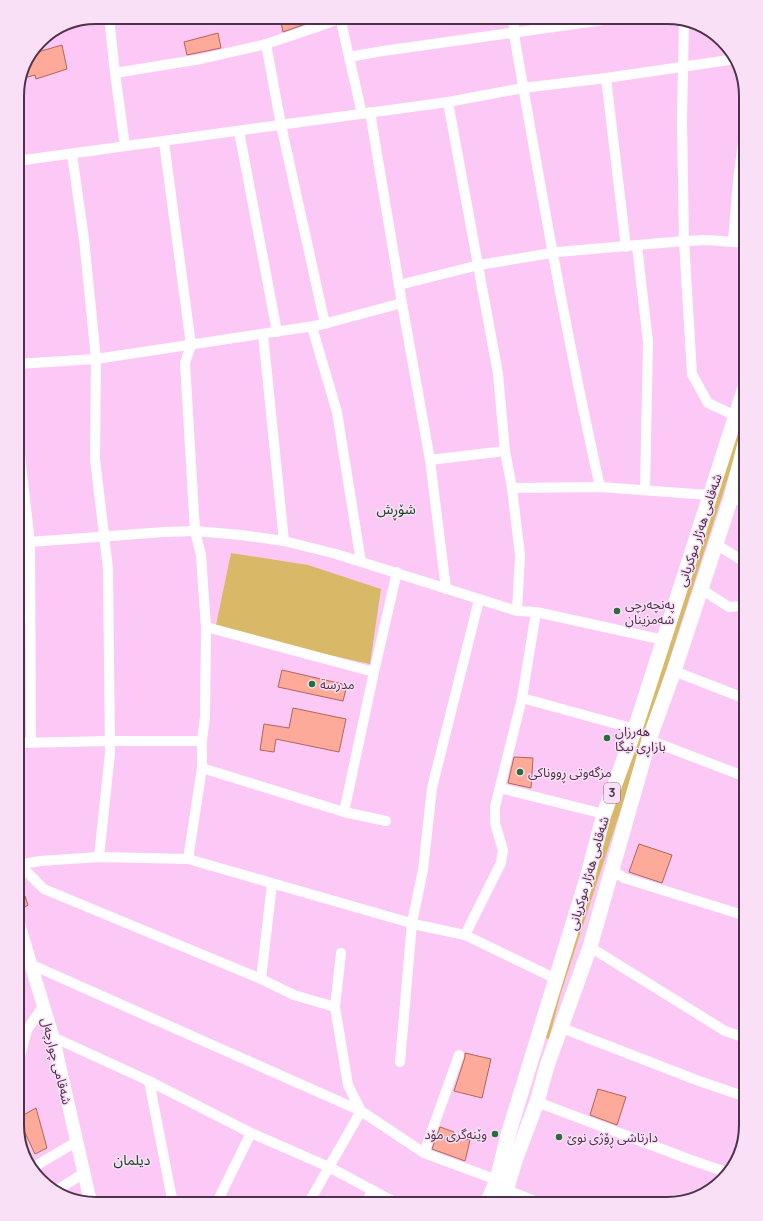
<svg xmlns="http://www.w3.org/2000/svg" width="763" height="1221" viewBox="0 0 763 1221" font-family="Manrope,'Noto Sans Arabic',sans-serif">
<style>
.green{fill:#d7b967}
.building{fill:#feaa9b;stroke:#b26558}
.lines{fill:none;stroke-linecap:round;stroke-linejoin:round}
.minor{stroke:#fff;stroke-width:10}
.major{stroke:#fff;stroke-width:13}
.highway{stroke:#fff;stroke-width:15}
.poi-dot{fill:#266e3b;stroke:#fae0f6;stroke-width:1.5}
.labels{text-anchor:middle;stroke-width:3;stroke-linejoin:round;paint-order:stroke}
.shield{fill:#fae0f6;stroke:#80677d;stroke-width:1}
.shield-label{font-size:12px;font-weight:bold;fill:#4c3349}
.street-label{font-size:13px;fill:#4c3349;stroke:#fae0f6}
.poi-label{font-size:13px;fill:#4c3349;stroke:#fae0f6;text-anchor:start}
.neighbourhood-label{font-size:14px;fill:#134522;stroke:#fae0f6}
.rim{fill:none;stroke:#4c3349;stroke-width:2}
</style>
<rect width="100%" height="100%" fill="#fcc9f6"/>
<!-- green -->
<g class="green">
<path d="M 746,389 L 746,422 L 640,751 L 587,913 L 560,996 L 549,1039 L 545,1038 L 556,987 Z"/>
<path d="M 231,553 L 308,565 L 381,589 L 370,664 L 215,630 Z"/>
</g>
<!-- building -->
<g class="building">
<path d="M 280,17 L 325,17 L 283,32 Z"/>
<path d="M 218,33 L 221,48 L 187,55 L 184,42 Z"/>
<path d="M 62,45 L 67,69 L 36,79 L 35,75 L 20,79 L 23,65 L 31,54 Z"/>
<path d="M 744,185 L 746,185 L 746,233 L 740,231 Z"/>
<path d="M 282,670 L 347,685 L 343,701 L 278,687 Z"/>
<path d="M 293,708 L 346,719 L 339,752 L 276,739 L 274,752 L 260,750 L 264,724 L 289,728 Z"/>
<path d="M 514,757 L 533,758 L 531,788 L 508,783 Z"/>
<path d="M 639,844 L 672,855 L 662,883 L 629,872 Z"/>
<path d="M 25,896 L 28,905 L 22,909 L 18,900 Z"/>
<path d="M 465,1053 L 491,1059 L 482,1098 L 454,1091 L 465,1057 Z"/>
<path d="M 598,1089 L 626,1097 L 617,1125 L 590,1115 Z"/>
<path d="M 36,1108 L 47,1148 L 35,1154 L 18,1118 Z"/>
<path d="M 440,1127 L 454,1132 L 453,1135 L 470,1140 L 465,1161 L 432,1149 Z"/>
</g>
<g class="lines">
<!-- minor -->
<g class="minor">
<path d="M 109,17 L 115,73 L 125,146"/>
<path d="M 340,17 L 362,114"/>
<path d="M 513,17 L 515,40 C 541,190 567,339 600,487"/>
<path d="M 684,21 L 682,120 L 684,241 L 692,374 L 708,403 L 736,416"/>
<path d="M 266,44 L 281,125 L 325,324"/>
<path d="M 349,57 L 383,51 L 625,17"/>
<path d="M 115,73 L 201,59 L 266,44 L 317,27 L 343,17"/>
<path d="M 606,78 L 626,247"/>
<path d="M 448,102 L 498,374 L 505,451 L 512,488 L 520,555 L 517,611"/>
<path d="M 370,112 L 402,303 L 430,460 L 446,589"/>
<path d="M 239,131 L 277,332"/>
<path d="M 164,142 L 191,345 L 185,363 L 195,531 L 201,555 L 206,627 L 205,717 L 202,741 L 202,768 L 188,859"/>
<path d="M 72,154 L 84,239 L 96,359 L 95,459 L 108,569 L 110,753 L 99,857"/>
<path d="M 17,161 L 448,102 L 523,88 L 606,78 L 736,59"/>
<path d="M 733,241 L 738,181 L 746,119"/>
<path d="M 637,246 L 648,342 L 645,490"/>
<path d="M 399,285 L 479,265 L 558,252 L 684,241 L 708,240 L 746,243"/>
<path d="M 312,327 L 337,412 L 361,562"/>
<path d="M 263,334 L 284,541"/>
<path d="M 17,364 L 96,359 L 320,325 L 402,303"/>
<path d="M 17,429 L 30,543 L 31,743"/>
<path d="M 430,460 L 505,451"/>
<path d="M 512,488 L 600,487 L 709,495"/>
<path d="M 731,498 L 746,502"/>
<path d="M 17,543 L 164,532 L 195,531 L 241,535 L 284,541 L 336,554 L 517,611 L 536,612 L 664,640"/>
<path d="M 716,544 L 746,563"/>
<path d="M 701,589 L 729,607 L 746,606"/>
<path d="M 17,618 L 29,617"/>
<path d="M 206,627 L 374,672"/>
<path d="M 674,671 L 746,699"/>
<path d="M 522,698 L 635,729"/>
<path d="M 649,740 L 746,777"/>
<path d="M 17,743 L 110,741 L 202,741"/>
<path d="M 202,768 L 344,812 L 386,821"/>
<path d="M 500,788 L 604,814"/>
<path d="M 344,812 L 374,672 L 397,572"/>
<path d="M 17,865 L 40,861 L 99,857 L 188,859 L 418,925 L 465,935 L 556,979"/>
<path d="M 20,865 L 44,889 L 261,979 L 294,995 L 335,1007"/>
<path d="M 612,870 L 624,878 L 746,916"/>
<path d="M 465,935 L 501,863 L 503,850 L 495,823 L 495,807 L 522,698 L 536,612"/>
<path d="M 590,947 L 725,1031 L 746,1038"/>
<path d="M 30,964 L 361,1111 L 424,1153 L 497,1180"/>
<path d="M 261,979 L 272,884"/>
<path d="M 562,1028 L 699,1081 L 746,1097"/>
<path d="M 53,1037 L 149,1081 L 251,1133 L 329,1167 L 398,1204"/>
<path d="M 400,1062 L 412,923 L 423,870 L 432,788 L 479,600"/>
<path d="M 17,1068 L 27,1030 L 43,1006"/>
<path d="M 149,1081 L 173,1204"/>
<path d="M 537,1102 L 691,1160 L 729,1173"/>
<path d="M 424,1153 L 459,1055"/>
<path d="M 32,1168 L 76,1142"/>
<path d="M 508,1190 L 542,1204"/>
<path d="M 54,1192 L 84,1173"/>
<path d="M 216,1204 L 251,1133"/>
<path d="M 308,1204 L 361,1111 L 348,1085 L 335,1007 L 341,953"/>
<path d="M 365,1204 L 373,1190"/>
</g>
<!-- major -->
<path class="major" d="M 17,919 L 53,1037 L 91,1204"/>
<!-- highway -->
<g class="highway">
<path d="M 487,1204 L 497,1180 L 508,1135 L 588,875 L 604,814 L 635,729 L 746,384"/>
<path d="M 502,1204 L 516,1158 L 537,1102 L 547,1066 L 590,947 L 649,740 L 674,671 L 731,498 L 746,440"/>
</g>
</g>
<!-- markers -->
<g class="poi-dot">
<circle cx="617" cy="611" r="4"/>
<circle cx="312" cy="684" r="4"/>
<circle cx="607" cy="738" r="4"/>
<circle cx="520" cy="772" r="4"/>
<circle cx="495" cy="1134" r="4"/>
<circle cx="559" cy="1137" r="4"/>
</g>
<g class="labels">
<!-- shield labels -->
<rect class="shield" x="604" y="783" width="16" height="20" rx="3"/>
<g class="shield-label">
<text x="612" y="797">3</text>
</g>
<!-- street labels -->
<g class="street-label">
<text transform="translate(699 530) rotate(-72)" y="5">شەقامی ھەژار موکریانی</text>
<text transform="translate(588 873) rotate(-74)" y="5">شەقامی ھەژار موکریانی</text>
<text transform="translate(57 1061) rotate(76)" y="5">شەقامی چوارچەل</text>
</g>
<!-- poi labels -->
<g class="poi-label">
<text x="625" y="609">پەنچەرچی<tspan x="625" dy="15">شەمزینان</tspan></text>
<text x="320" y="689">مدرسة</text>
<text x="615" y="736">هەرزان<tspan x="615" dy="15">بازاڕی نیگا</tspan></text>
<text x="528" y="777">مزگەوتی ڕووناکی</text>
<text x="487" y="1139" text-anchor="end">وێنەگری مۆد</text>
<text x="567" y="1142">دارتاشی ڕۆژی نوێ</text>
</g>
<!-- neighbourhood labels -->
<g class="neighbourhood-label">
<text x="396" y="514">شۆڕش</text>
<text x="132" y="1165">دیلمان</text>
</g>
</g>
<!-- crop -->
<path d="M0 0H763V1221H0ZM96 24H667A72 72 0 0 1 739 96V1125A72 72 0 0 1 667 1197H96A72 72 0 0 1 24 1125V96A72 72 0 0 1 96 24Z" fill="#fae0f6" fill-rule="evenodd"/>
<path class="rim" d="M96 24H667A72 72 0 0 1 739 96V1125A72 72 0 0 1 667 1197H96A72 72 0 0 1 24 1125V96A72 72 0 0 1 96 24Z"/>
</svg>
